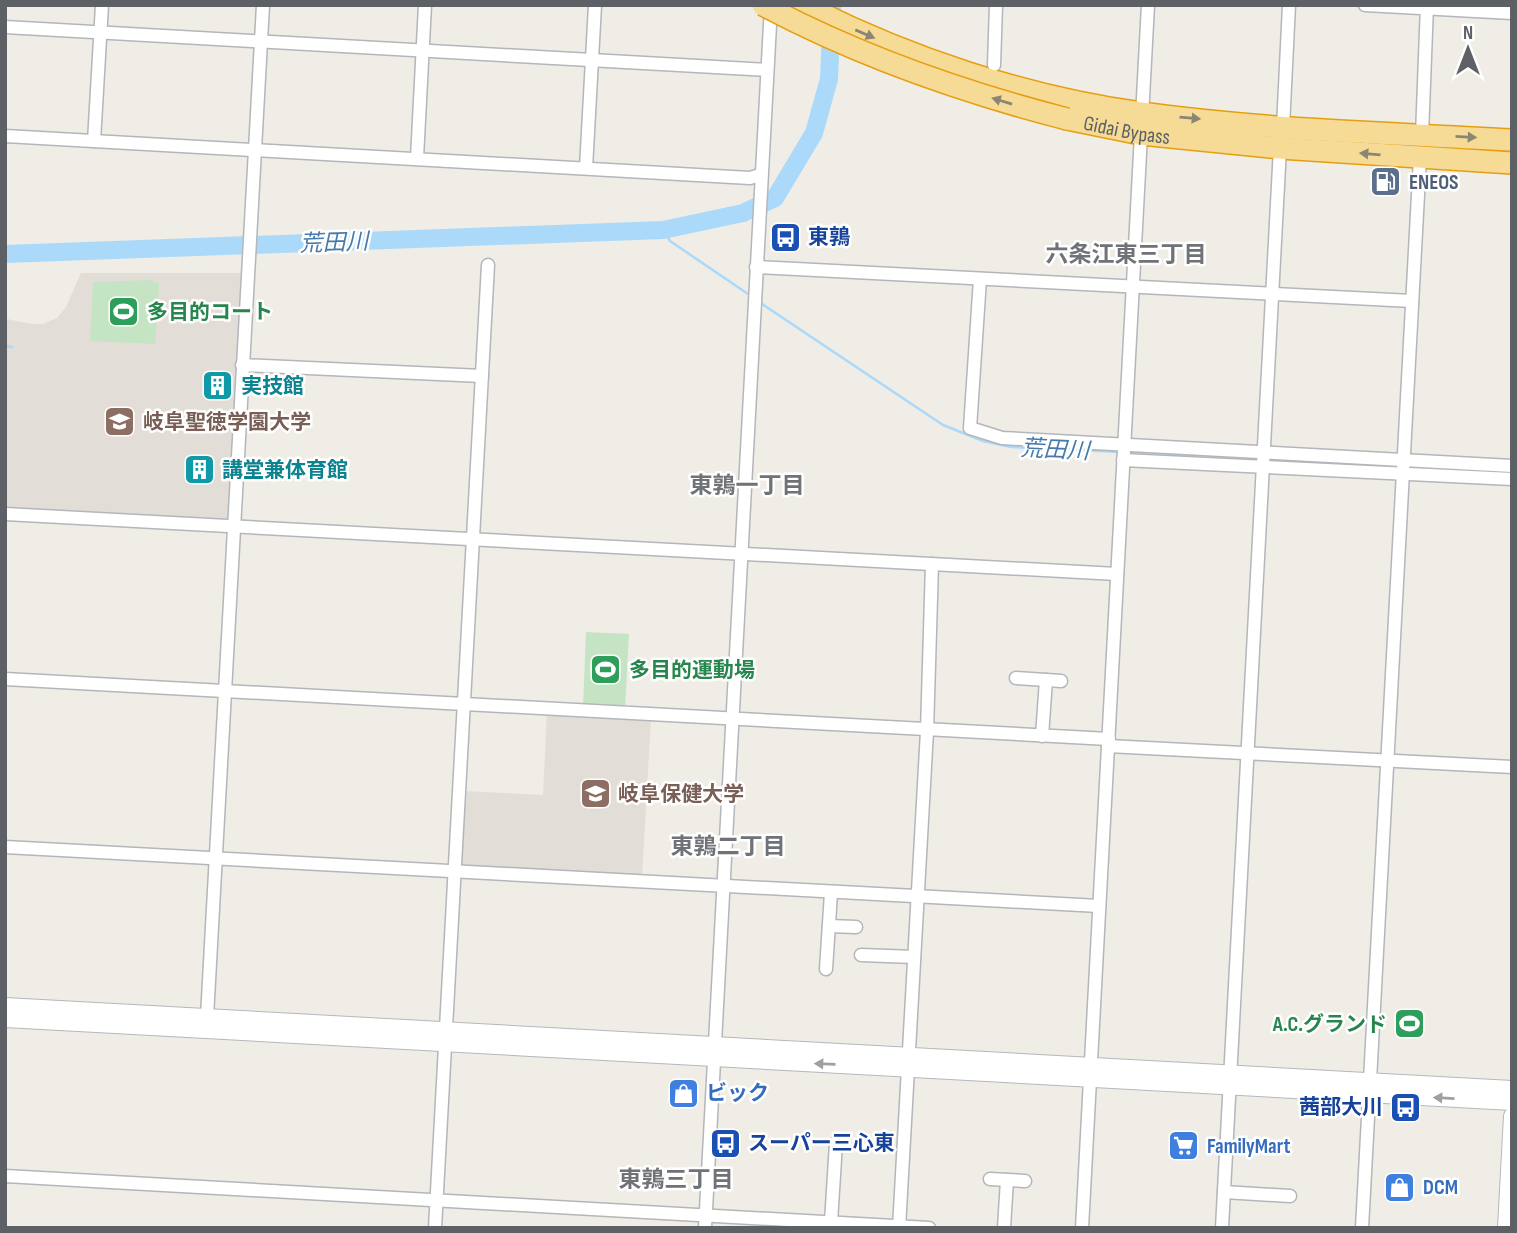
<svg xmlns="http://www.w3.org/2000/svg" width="1517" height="1233" viewBox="0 0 1517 1233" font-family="'Sofia Sans Condensed','Noto Sans JP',sans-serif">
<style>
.education{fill:#e2ded7}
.green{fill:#c5e4c4}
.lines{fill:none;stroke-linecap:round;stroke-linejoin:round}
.stream{stroke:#abd9f9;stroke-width:2.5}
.river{stroke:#abd9f9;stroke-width:18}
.street-casing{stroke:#b3b6ba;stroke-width:15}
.secondary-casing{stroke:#b4b8bc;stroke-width:18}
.highway-casing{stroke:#e69e0f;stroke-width:24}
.street{stroke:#fff;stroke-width:12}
.secondary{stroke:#fff;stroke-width:16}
.highway{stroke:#f6db96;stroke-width:21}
.highway-bridge-casing{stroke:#e69e0f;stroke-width:24;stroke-linecap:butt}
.highway-bridge{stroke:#f6db96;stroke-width:21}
.oneway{fill:#8b8674}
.oneway2{fill:#9ea0a3}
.labels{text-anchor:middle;stroke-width:5;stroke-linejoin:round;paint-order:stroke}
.street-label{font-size:21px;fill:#5d6165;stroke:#fff}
.service-label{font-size:21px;font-weight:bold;fill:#4e5e75;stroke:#fff;text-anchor:start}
.transit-label{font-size:21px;font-weight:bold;fill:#164399;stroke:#fff;text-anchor:start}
.leisure-label{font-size:21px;font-weight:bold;fill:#27864d;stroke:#fff;text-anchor:start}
.culture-label{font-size:21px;font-weight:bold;fill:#0d838f;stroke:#fff;text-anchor:start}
.education-label{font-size:21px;font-weight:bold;fill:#785e54;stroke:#fff;text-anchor:start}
.shop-label{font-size:21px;font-weight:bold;fill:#366cbe;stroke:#fff;text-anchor:start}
.water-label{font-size:23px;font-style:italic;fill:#487aab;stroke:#fff}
.neighbourhood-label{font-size:23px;font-weight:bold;fill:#6f7377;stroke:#fff}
</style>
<rect width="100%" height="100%" fill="#efede6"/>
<!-- education -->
<g class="education">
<path d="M 81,273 L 243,273 L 228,519 L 225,522 L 5,509 L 7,319 L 31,324 L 43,324 L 57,318 L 66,307 Z"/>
<path d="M 547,712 L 651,718 L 642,878 L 461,868 L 463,791 L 543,795 Z"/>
</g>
<!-- green -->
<g class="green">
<path d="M 152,280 L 159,284 L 155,344 L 90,341 L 93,282 Z"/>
<path d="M 586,632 L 629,634 L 625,709 L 583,707 Z"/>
</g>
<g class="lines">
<!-- stream -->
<g class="stream">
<path d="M 663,230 L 670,241 L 751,296"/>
<path d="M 759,302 L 943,425 L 983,441 L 1011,447 L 1120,452"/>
<path d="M 5,346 L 12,347"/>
<path d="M 1127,452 L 1260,458"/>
<path d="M 1267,459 L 1302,461"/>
</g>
<!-- river -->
<path class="river" d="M 5,254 L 663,230 L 743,213 L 775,198 L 814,133 L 829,79 L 832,5"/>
<defs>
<g id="street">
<path d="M 1365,5 L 1512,13"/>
<path d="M 5,27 L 767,70"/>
<path d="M 994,65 L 996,5"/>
<path d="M 1283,127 L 1289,5"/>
<path d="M 1422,135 L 1427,5"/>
<path d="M 5,136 L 750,178 L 760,175"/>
<path d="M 94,141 L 102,5"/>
<path d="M 417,158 L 425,5"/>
<path d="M 586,168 L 595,5"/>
<path d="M 756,267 L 1412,301"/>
<path d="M 980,279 L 970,428 L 1002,438 L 1512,466"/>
<path d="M 242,365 L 482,376"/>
<path d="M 1123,460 L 1512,479"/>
<path d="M 5,514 L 1117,574"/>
<path d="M 1016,678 L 1061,681"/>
<path d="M 5,679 L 1109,739"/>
<path d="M 1042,736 L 1046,680"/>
<path d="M 1108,746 L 1512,767"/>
<path d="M 5,847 L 1099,906"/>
<path d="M 829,926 L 856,927"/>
<path d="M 861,955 L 914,957"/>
<path d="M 826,969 L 831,893"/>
<path d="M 207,1017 L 263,5"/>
<path d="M 5,1176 L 929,1228"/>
<path d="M 990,1179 L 1025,1181"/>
<path d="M 1224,1192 L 1290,1196"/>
<path d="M 831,1222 L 836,1143"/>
<path d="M 435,1228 L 488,265"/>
<path d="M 705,1228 L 771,6"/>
<path d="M 899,1228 L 927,731 L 932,564"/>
<path d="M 1004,1228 L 1007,1180"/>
<path d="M 1082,1228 L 1148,5"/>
<path d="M 1222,1228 L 1280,148"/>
<path d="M 1362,1228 L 1420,158"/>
</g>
<g id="secondary">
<path d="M 5,1006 L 1512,1089"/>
<path d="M 5,1019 L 1512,1102"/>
<path d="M 1506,1228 L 1512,1116"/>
</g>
<g id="highway">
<path d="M 804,5 C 907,58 1026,97 1141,113 C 1264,130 1389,133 1512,140"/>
<path id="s1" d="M 1067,119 L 1141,134 L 1280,148 L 1512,163"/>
</g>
</defs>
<!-- street casing -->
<use href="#street" class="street-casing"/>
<!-- secondary casing -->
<use href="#secondary" class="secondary-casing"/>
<!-- highway casing -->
<use href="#highway" class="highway-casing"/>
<!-- street -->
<use href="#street" class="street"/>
<!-- secondary -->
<use href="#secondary" class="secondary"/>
<!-- highway -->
<use href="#highway" class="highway"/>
<defs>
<path id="highway-bridge" d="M 763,5 C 859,56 962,92 1067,119"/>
</defs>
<!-- highway-bridge casing -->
<use href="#highway-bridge" class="highway-bridge-casing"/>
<!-- highway-bridge -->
<use href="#highway-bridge" class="highway-bridge"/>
</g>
<!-- one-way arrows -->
<defs><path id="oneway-solid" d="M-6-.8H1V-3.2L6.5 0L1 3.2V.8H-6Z" transform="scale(1.75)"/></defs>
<g class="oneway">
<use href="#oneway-solid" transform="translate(865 34) rotate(23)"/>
<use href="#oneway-solid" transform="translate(1002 101) rotate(-163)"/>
<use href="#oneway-solid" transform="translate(1190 118) rotate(5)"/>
<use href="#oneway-solid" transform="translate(1466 137) rotate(3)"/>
<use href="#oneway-solid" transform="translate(1370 154) rotate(-175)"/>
</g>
<g class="oneway2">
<use href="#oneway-solid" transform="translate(825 1064) rotate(-178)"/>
<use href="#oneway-solid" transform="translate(1444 1098) rotate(-177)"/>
</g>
<!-- icons -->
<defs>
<symbol id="fuel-square" viewBox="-11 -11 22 22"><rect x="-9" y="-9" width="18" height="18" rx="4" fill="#5c6f8a" stroke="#fff"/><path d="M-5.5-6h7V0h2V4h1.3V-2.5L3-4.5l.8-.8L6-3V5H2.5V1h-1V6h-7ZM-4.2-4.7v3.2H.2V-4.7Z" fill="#fff"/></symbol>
<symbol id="bus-square" viewBox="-11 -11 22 22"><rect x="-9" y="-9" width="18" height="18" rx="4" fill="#1a4fb4" stroke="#fff"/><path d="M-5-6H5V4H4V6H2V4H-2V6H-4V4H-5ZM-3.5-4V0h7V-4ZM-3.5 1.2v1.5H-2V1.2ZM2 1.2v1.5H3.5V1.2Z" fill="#fff"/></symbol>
<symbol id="stadium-square" viewBox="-11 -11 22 22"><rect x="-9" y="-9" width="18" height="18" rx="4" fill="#2e9e5b" stroke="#fff"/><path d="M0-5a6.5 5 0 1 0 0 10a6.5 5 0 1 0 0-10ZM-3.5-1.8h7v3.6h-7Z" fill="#fff"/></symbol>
<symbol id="building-square" viewBox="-11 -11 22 22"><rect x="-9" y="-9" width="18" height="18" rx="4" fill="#0f9aa8" stroke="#fff"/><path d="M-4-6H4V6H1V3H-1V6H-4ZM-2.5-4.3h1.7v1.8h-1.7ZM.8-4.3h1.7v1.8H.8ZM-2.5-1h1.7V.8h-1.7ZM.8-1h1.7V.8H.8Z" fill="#fff"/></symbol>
<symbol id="university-square" viewBox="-11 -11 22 22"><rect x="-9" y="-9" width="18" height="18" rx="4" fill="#8d6e63" stroke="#fff"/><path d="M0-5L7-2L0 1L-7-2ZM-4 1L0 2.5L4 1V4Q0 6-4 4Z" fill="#fff"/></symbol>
<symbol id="shop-square" viewBox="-11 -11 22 22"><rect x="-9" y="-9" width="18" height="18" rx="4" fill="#3f7fe0" stroke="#fff"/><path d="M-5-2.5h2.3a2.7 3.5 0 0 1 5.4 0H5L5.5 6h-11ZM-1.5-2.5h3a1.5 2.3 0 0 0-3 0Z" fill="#fff"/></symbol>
<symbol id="supermarket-square" viewBox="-11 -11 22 22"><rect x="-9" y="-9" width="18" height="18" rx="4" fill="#3f7fe0" stroke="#fff"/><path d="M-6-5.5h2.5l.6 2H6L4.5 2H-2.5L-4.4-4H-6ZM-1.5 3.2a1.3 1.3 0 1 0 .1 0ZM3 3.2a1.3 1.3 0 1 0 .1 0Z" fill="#fff"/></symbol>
</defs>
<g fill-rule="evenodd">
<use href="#fuel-square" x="1368" y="164" width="35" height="35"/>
<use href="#bus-square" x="768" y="220" width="35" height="35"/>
<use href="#stadium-square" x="106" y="294" width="35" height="35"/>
<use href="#building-square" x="200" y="368" width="35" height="35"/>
<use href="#university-square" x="102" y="404" width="35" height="35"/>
<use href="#building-square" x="182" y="452" width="35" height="35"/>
<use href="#stadium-square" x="588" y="652" width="35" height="35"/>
<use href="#university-square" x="578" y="776" width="35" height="35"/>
<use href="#stadium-square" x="1392" y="1006" width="35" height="35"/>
<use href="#shop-square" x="666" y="1076" width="35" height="35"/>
<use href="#bus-square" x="1388" y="1090" width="35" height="35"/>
<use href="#bus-square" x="708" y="1126" width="35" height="35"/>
<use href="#supermarket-square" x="1166" y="1128" width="35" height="35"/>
<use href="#shop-square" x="1382" y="1170" width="35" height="35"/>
</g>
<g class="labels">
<!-- street labels -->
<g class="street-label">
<text dy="7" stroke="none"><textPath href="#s1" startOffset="61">Gidai Bypass</textPath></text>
</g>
<!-- service labels -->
<g class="service-label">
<text x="1409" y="189">ENEOS</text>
</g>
<!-- transit labels -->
<g class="transit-label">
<text x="808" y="244">東鶉</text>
<text x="1383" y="1114" text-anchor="end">茜部大川</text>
<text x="748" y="1150">スーパー三心東</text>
</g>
<!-- leisure labels -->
<g class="leisure-label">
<text x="147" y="319">多目的コート</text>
<text x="629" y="677">多目的運動場</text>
<text x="1387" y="1031" text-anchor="end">A.C.グランド</text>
</g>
<!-- culture labels -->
<g class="culture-label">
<text x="241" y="393">実技館</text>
<text x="222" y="477">講堂兼体育館</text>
</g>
<!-- education labels -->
<g class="education-label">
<text x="143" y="429">岐阜聖徳学園大学</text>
<text x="618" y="801">岐阜保健大学</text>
</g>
<!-- shop labels -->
<g class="shop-label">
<text x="706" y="1100">ビック</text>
<text x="1207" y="1153">FamilyMart</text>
<text x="1423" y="1194">DCM</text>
</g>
<!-- water labels -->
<g class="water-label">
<text transform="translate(334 242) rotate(-2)" y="8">荒田川</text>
<text transform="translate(1055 449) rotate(3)" y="8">荒田川</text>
</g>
<!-- neighbourhood labels -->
<g class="neighbourhood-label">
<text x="1126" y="262">六条江東三丁目</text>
<text x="747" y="493">東鶉一丁目</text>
<text x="728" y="854">東鶉二丁目</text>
<text x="676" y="1187">東鶉三丁目</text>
</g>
</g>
<!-- border -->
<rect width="1517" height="1233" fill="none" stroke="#5d6165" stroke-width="14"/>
<!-- north arrow -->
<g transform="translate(1468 49)" stroke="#ffffff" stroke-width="5" paint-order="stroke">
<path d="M0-5L12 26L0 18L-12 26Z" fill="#5d6165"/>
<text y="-10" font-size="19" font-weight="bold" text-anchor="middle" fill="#5d6165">N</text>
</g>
</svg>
